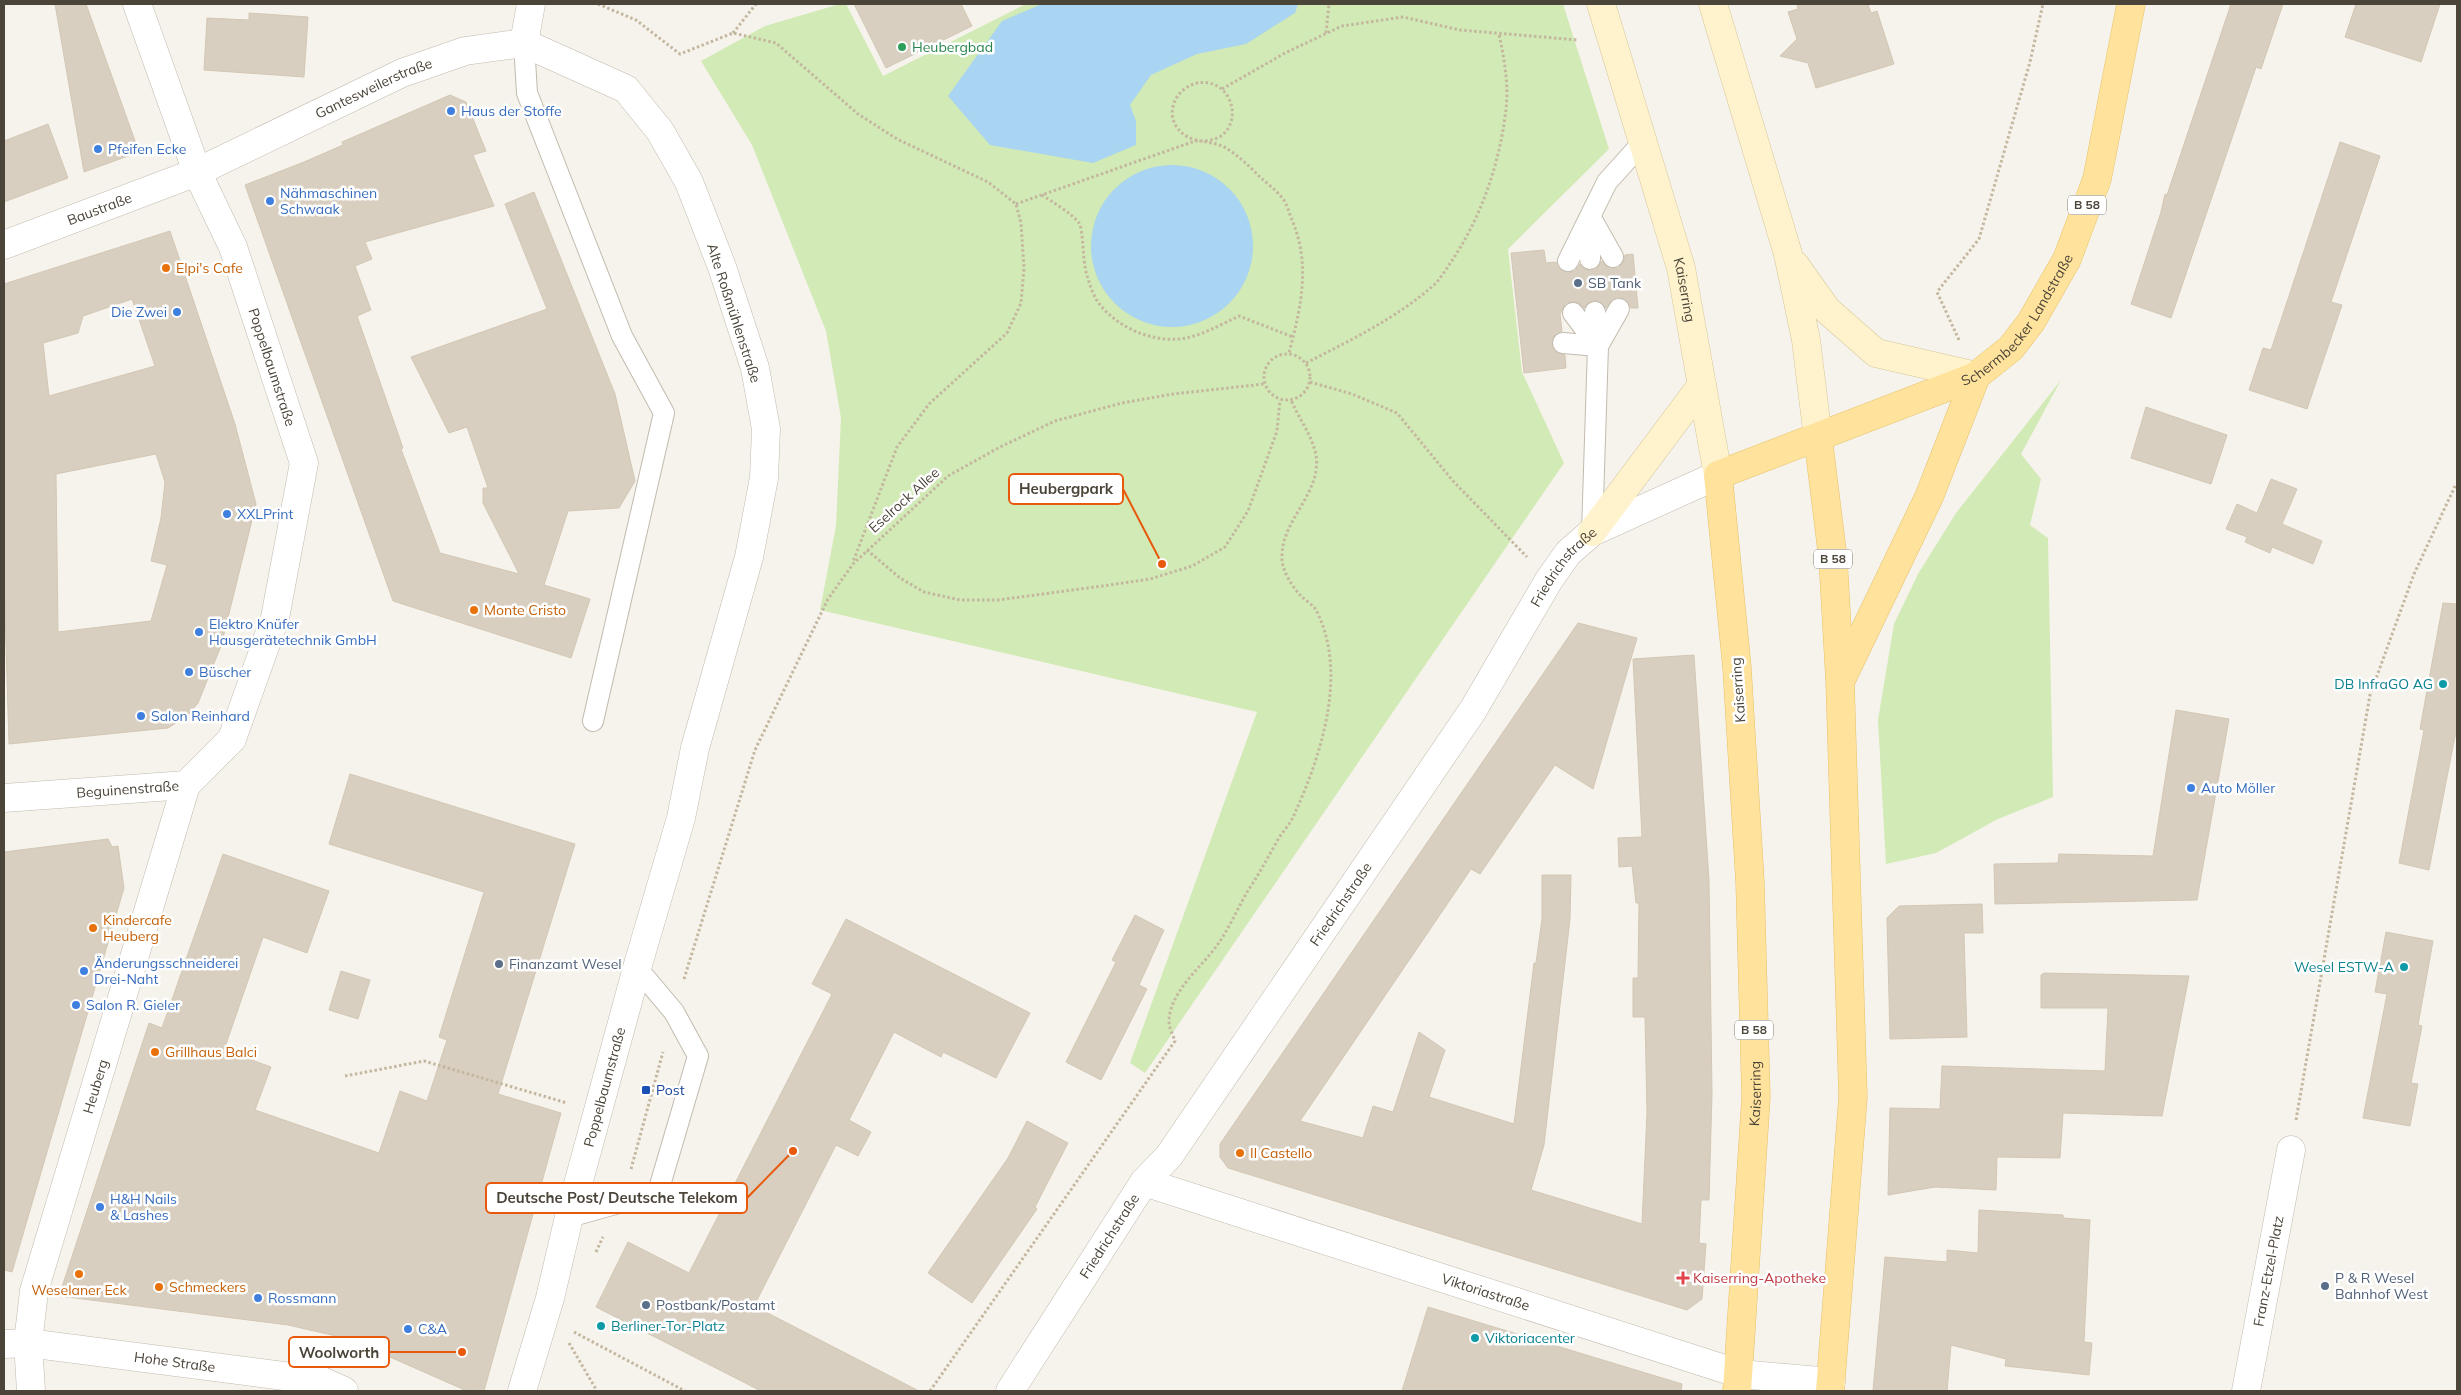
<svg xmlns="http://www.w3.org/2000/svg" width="2461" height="1395" viewBox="0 0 2461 1395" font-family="Mulish,sans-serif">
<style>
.green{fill:#d2eab5}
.water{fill:#a9d4f2}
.building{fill:#d8cfc1;stroke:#d3c7b4;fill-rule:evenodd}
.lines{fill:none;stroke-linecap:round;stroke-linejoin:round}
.lane-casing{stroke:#c2bbae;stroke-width:22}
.street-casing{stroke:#c2bbae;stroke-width:29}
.secondary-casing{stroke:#d6c79b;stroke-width:29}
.primary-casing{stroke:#e6c16a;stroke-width:29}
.path{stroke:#c4b79f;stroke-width:3;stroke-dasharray:2.5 2.5;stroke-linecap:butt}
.lane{stroke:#fff;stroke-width:20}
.street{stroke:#fff;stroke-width:28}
.secondary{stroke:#fff3cd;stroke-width:28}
.primary{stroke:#ffe39c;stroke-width:28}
.leisure-dot{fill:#2e9e5b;stroke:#fff;stroke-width:2}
.shop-dot{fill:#3f7fe0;stroke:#fff;stroke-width:2}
.food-dot{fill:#e8710a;stroke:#fff;stroke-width:2}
.service-dot{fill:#5c6f8a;stroke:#fff;stroke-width:2}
.culture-dot{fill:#0f9aa8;stroke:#fff;stroke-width:2}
.transit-dot{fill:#1a4fb4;stroke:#fff;stroke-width:2}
.health-dot{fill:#e0444e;stroke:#fff;stroke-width:2}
.labels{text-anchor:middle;stroke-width:5;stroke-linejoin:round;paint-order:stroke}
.shield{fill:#fff;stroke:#817c74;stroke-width:1}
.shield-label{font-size:12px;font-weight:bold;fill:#4b4439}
.leisure-label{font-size:14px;fill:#27864d;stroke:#fff;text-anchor:start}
.street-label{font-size:14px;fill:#4b4439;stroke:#fff}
.shop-label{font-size:14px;fill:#366cbe;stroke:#fff;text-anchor:start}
.food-label{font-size:14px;fill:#c56008;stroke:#fff;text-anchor:start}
.service-label{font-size:14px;fill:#4e5e75;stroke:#fff;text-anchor:start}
.culture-label{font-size:14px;fill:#0d838f;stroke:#fff;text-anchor:end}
.transit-label{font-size:14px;fill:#164399;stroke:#fff;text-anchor:start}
.health-label{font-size:14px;fill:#be3a42;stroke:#fff;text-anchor:start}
.leader{fill:none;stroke:#e8590c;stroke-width:2}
.callout-dot{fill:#e8590c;stroke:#fff;stroke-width:2}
.callout{fill:#fff;stroke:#e8590c;stroke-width:2}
.callout-label{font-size:15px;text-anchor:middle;font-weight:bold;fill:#4b4439}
</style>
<rect width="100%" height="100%" fill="#f6f3ec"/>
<!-- green -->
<g class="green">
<path d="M 840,4 L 846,4 L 883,76 L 1026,4 L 1563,4 L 1609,149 L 1508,249 L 1522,372 L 1564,463 L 1145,1073 L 1130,1063 L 1257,712 L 820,610 L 836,526 L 841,418 L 826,331 L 752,145 L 701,61 L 765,26 Z"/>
<path d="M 2061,380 L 2021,454 L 2041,479 L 2030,525 L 2048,538 L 2053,797 L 1998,819 L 1936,853 L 1886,864 L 1878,720 L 1894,624 L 1918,574 L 1956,513 Z"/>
</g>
<!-- water -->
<g class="water">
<path d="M 1042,4 L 1298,4 L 1295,13 L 1246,44 L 1197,54 L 1151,75 L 1130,105 L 1136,121 L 1136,145 L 1093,163 L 990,145 L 948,96 L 1002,21 Z"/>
<circle cx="1172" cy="246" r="81"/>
</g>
<!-- building -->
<g class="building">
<path d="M 55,4 L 86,4 L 139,152 L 84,172 Z"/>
<path d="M 854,4 L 961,4 L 972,26 L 886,68 Z"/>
<path d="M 1797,4 L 1868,4 L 1871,13 L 1877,11 L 1894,64 L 1816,88 L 1808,63 L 1780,56 L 1797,39 L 1788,12 L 1798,9 Z"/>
<path d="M 2231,4 L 2283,4 L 2261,69 L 2256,67 L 2171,318 L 2131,304 L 2161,212 L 2165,194 L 2167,195 Z"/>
<path d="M 2356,4 L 2440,4 L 2421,62 L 2345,37 Z"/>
<path d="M 249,13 L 308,17 L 304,77 L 204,70 L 207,18 L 249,20 Z"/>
<path d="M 450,95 L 466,102 L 486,151 L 473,155 L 494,206 L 365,242 L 372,259 L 355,266 L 371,310 L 357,316 L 403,448 L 401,449 L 440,553 L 519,574 L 483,503 L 483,488 L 488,488 L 467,427 L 449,433 L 411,357 L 547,309 L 505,204 L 534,192 L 615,394 L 635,481 L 619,508 L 568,511 L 544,585 L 590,599 L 571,658 L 393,601 L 245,185 L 304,162 L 343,145 L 342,142 Z"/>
<path d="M 48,124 L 68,178 L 4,202 L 4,141 Z"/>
<path d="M 2340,142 L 2380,156 L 2331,302 L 2342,305 L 2307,409 L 2249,390 L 2263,348 L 2271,350 Z"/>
<path d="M 170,231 L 235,424 L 256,504 L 221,646 L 198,703 L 187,716 L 168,728 L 9,744 L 4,580 L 4,284 ZM 132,299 L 155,366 L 49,396 L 43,343 L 78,333 L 83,316 ZM 156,454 L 165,482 L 161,518 L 151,561 L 167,565 L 151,621 L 58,632 L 56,474 Z"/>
<path d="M 1544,250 L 1546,263 L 1556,262 L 1558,268 L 1568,273 L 1575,271 L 1580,264 L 1584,269 L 1595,270 L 1602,261 L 1607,267 L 1618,268 L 1623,263 L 1625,255 L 1633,254 L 1638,308 L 1631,308 L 1625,299 L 1619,297 L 1613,299 L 1606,308 L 1600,302 L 1594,300 L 1588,303 L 1584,308 L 1577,302 L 1566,303 L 1560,314 L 1562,331 L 1554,336 L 1551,342 L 1556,352 L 1565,355 L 1566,368 L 1524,373 L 1511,253 Z"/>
<path d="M 2146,407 L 2227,435 L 2211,484 L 2131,458 Z"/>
<path d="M 2271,479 L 2297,489 L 2282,524 L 2322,541 L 2313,564 L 2272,547 L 2270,553 L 2245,542 L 2247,537 L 2226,529 L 2237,504 L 2257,513 Z"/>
<path d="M 2443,603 L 2457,604 L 2457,736 L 2455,736 L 2429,870 L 2399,863 L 2424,730 L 2420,729 Z"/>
<path d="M 1578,623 L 1637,638 L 1593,789 L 1555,765 L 1480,874 L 1471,869 L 1300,1121 L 1363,1138 L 1373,1106 L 1393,1112 L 1419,1032 L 1445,1050 L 1429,1097 L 1514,1124 L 1534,963 L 1536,963 L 1542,919 L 1542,875 L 1571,875 L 1570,919 L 1544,1145 L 1531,1190 L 1642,1224 L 1647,1113 L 1645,1017 L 1633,1017 L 1633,978 L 1638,978 L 1639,903 L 1636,903 L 1632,866 L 1619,867 L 1618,838 L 1642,837 L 1633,659 L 1694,655 L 1709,880 L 1712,1093 L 1709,1200 L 1701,1200 L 1699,1243 L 1706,1244 L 1702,1299 L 1687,1310 L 1228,1168 L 1220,1157 L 1220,1144 Z"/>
<path d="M 2176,710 L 2229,719 L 2197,900 L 1995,904 L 1994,864 L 2058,863 L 2059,854 L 2153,856 Z"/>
<path d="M 350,774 L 575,844 L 498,1094 L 561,1113 L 484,1391 L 467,1391 L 349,1339 L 288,1325 L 59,1296 L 149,1023 L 162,1028 L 223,854 L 329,891 L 307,953 L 263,937 L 224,1050 L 271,1067 L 255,1110 L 379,1153 L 400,1091 L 427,1101 L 447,1040 L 439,1037 L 484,892 L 329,844 Z"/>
<path d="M 108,839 L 112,847 L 118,846 L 124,888 L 12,1272 L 4,1270 L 4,852 Z"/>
<path d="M 1982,904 L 1983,933 L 1964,933 L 1967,1037 L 1890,1039 L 1887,918 L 1899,906 Z"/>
<path d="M 1135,915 L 1164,930 L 1139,985 L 1147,989 L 1101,1080 L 1066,1062 L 1116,962 L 1112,960 Z"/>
<path d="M 846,919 L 1030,1013 L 996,1078 L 943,1052 L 941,1057 L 894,1032 L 849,1120 L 871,1132 L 858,1156 L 836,1145 L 754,1306 L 919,1391 L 761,1391 L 596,1307 L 628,1242 L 689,1273 L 832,994 L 812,984 Z"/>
<path d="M 2386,932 L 2433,941 L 2418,1025 L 2422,1026 L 2411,1083 L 2418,1084 L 2410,1126 L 2363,1118 L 2387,994 L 2375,992 Z"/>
<path d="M 341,971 L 370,980 L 358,1019 L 329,1010 Z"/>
<path d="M 2044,973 L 2189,976 L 2162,1116 L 2063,1113 L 2060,1158 L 1997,1157 L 1996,1190 L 1935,1187 L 1888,1195 L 1890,1108 L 1940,1109 L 1942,1066 L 2105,1071 L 2108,1008 L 2041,1008 L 2041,975 Z"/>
<path d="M 1027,1121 L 1068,1143 L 1035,1207 L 1037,1209 L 972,1303 L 928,1273 L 1008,1158 Z"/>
<path d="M 1979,1210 L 2063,1215 L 2063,1218 L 2090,1220 L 2084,1342 L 2092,1343 L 2089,1375 L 2005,1366 L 2006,1359 L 1951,1345 L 1947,1391 L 1873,1391 L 1885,1257 L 1947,1262 L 1947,1250 L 1978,1253 Z"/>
<path d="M 1428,1307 L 1682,1384 L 1681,1391 L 1402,1391 Z"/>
</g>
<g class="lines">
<defs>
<g id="lane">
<path d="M 524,43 L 527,93 L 622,336 L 664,413 L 593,721"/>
<path d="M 1591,218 L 1613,257"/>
<path d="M 1590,259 L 1591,224"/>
<path d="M 1568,261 L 1607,182 L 1643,142"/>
<path d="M 1573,313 L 1598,346 L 1595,312"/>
<path d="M 1563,343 L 1598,346 L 1619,309"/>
<path d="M 1592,532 L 1598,346"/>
<path d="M 569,1217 L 658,1192 L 698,1056 L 674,1012 L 637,968"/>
</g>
<g id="street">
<path d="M 524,43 L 531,4"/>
<path id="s1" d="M 4,245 L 197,172 L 402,73 L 465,51 L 524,43"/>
<path id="s2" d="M 4,798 L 186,785 L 232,739 L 275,618 L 304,463 L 233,247 L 197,172 L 137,4"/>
<path id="s3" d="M 1144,1182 L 1740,1374 L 1831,1382"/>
<path id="s4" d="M 4,1344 L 28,1343 L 322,1381 L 344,1391"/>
<path id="s5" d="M 31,1391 L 28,1343 L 34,1291 L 186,785"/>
<path id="s6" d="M 522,1391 L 550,1298 L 569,1217 L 637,968 L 681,818 L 695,748 L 749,557 L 764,478 L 766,429 L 755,368 L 722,267 L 689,182 L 660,131 L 626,89 L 524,43"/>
<path id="s7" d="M 1010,1391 L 1144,1182 L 1169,1156 L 1473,710 L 1549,580 L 1568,553 L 1592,532 L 1718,475"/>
<path id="s8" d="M 2246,1391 L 2291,1150"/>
</g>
<g id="secondary">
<path id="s9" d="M 1601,4 L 1681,268 L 1718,475"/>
<path d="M 1713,4 L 1788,254 L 1806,340 L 1818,438"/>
<path d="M 1795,265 L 1827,310 L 1876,353 L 1976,376"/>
<path d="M 1592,532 L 1702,385"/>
</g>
<g id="primary">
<path d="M 1818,438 L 1833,559 L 1840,681 L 1853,1097 L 1830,1391"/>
<path d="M 1841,680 L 1929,497 L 1976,376"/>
<path id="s10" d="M 1737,1391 L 1756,1097 L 1750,882 L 1737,668 L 1718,475 L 1976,376 L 2011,348 L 2031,322 L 2067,259 L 2097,179 L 2131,4"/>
</g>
</defs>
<!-- lane casing -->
<use href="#lane" class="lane-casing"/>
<!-- street casing -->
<use href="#street" class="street-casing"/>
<!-- secondary casing -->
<use href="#secondary" class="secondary-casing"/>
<!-- primary casing -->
<use href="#primary" class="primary-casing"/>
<!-- path -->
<g class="path">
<path d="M 598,4 L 636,20 L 680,54 L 733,33 L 776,43 L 858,114 L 897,139 L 988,182 L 1016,204 L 1021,223 L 1024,268 L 1021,303 L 1007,333 L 929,404 L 897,447 L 853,562"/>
<path d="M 733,33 L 756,4"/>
<path d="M 1326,33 L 1329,4"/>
<path d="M 1222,89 L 1285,53 L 1342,26 L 1403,17 L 1460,30 L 1578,40"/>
<path d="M 1042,195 C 1051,201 1074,215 1079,223 C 1084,232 1082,260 1087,275 C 1090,286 1094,298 1101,306 C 1120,329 1156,344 1186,338 C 1205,334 1222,324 1239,316 L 1293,337"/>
<path d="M 1016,204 L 1195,141 C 1204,141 1213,141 1221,136 C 1241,121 1233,88 1209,83 C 1186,78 1163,104 1176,126 C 1189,146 1209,138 1226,148 C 1239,156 1250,167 1261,178 C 1268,184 1277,191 1283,199 C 1287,204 1289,213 1292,220 C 1311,265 1301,307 1289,353"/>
<path d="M 1959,340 L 1937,292 L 1979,239 L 2030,62 L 2043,4"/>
<circle cx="1287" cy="377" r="23"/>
<path d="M 1306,363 C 1351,340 1397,318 1435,284 C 1441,278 1446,269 1451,262 C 1481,218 1500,163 1506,109 C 1509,84 1504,58 1499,34"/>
<path d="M 1310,382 L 1352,394 L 1397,413 L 1453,481 L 1527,557"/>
<path d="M 867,550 L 900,578 L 924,592 L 960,600 L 998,600 L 1110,585 L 1150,579 L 1192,566 L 1225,547 L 1248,511 L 1277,431 L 1280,400"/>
<path d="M 684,979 L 755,750 L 828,599 L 853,564 L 948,476 L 1000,447 L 1055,421 L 1122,403 L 1173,394 L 1264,384"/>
<path d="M 345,1076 L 424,1061 L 567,1103"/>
<path d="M 2296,1120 L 2370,695 L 2414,574 L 2456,484"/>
<path d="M 631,1169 L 663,1052"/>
<path d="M 596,1252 L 603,1237"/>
<path d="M 574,1332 L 685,1391"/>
<path d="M 569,1343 L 597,1391"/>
<path d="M 930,1391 L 1175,1041 C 1173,1035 1168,1026 1169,1019 C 1172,989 1202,967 1218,944 C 1230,927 1238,907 1249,889 C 1259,874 1267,859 1276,843 C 1281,833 1290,825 1294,815 C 1321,756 1348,674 1317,612 C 1314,605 1306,601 1301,596 C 1292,586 1281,570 1282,556 C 1282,519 1322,493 1316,455 C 1312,435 1299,419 1291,400"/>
</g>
<!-- lane -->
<use href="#lane" class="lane"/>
<!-- street -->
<use href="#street" class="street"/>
<!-- secondary -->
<use href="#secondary" class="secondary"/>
<!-- primary -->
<use href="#primary" class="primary"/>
</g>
<!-- markers -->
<circle class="leisure-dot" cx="902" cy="47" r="5"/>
<g class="shop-dot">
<circle cx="451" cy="111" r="5"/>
<circle cx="98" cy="149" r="5"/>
<circle cx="270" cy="201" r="5"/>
<circle cx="177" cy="312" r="5"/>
<circle cx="227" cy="514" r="5"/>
<circle cx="199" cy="632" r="5"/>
<circle cx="189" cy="672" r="5"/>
<circle cx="141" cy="716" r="5"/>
<circle cx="2191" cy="788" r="5"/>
<circle cx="84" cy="971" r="5"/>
<circle cx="76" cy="1005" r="5"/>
<circle cx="100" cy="1207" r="5"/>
<circle cx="258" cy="1298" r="5"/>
<circle cx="408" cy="1329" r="5"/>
</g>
<g class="food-dot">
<circle cx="166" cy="268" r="5"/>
<circle cx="474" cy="610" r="5"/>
<circle cx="93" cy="928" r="5"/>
<circle cx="155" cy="1052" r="5"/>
<circle cx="1240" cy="1153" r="5"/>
<circle cx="79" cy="1274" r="5"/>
<circle cx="159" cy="1287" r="5"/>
</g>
<g class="service-dot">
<circle cx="1578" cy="283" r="5"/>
<circle cx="499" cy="964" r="5"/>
<circle cx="2325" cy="1286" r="5"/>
<circle cx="646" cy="1305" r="5"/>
</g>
<g class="culture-dot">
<circle cx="2443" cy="684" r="5"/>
<circle cx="2404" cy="967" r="5"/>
<circle cx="601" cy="1326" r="5"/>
<circle cx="1475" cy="1338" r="5"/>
</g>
<rect class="transit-dot" x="641" y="1085" width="10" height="10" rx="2.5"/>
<path class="health-dot" d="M1680.5 1270.5h5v5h5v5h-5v5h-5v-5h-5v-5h5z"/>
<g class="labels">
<!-- shield labels -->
<g class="shield">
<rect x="2068" y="195.5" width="38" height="19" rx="4"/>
<rect x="1814" y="549.5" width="38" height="19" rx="4"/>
<rect x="1735" y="1020.5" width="38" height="19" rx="4"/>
</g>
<g class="shield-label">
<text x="2087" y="209">B 58</text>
<text x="1833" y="563">B 58</text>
<text x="1754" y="1034">B 58</text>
</g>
<!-- leisure labels -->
<g class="leisure-label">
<text x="912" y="52">Heubergbad</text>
</g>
<!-- street labels -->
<g class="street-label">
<text dy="5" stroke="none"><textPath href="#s1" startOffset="402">Gantesweilerstraße</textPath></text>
<text dy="5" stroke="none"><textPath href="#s1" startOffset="102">Baustraße</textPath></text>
<text dy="5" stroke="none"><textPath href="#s9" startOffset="298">Kaiserring</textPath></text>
<text transform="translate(734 313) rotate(72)" y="5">Alte Roßmühlenstraße</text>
<text dy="5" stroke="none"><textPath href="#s10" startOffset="1264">Schermbecker Landstraße</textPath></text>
<text transform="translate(272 367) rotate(72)" y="5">Poppelbaumstraße</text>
<text transform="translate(904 500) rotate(-42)" y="5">Eselrock Allee</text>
<text dy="5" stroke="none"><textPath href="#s7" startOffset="994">Friedrichstraße</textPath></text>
<text transform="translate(1738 690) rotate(-94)" y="5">Kaiserring</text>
<text dy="5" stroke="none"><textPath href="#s2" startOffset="124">Beguinenstraße</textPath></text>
<text dy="5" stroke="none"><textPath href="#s7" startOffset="589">Friedrichstraße</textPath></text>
<text dy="5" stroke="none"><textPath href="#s5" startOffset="314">Heuberg</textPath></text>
<text dy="5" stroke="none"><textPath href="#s6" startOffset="315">Poppelbaumstraße</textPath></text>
<text dy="5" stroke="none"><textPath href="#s10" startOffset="298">Kaiserring</textPath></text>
<text dy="5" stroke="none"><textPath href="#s7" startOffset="184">Friedrichstraße</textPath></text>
<text dy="5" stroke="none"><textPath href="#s8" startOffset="122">Franz-Etzel-Platz</textPath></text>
<text dy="5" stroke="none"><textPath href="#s3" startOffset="359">Viktoriastraße</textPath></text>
<text dy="5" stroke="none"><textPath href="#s4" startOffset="172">Hohe Straße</textPath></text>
</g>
<!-- shop labels -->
<g class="shop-label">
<text x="461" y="116">Haus der Stoffe</text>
<text x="108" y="154">Pfeifen Ecke</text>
<text x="280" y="198">Nähmaschinen<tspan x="280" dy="16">Schwaak</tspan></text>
<text x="167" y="317" text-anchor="end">Die Zwei</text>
<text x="237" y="519">XXLPrint</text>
<text x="209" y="629">Elektro Knüfer<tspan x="209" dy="16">Hausgerätetechnik GmbH</tspan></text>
<text x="199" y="677">Büscher</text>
<text x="151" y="721">Salon Reinhard</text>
<text x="2201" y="793">Auto Möller</text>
<text x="94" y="968">Änderungsschneiderei<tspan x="94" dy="16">Drei-Naht</tspan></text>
<text x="86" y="1010">Salon R. Gieler</text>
<text x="110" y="1204">H&amp;H Nails<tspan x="110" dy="16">&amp; Lashes</tspan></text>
<text x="268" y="1303">Rossmann</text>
<text x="418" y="1334">C&amp;A</text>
</g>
<!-- food labels -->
<g class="food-label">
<text x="176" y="273">Elpi's Cafe</text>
<text x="484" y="615">Monte Cristo</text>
<text x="103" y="925">Kindercafe<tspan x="103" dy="16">Heuberg</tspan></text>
<text x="165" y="1057">Grillhaus Balci</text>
<text x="1250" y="1158">Il Castello</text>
<text x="169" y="1292">Schmeckers</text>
<text x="79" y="1295" text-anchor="middle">Weselaner Eck</text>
</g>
<!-- service labels -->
<g class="service-label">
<text x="1588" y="288">SB Tank</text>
<text x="509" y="969">Finanzamt Wesel</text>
<text x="2335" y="1283">P &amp; R Wesel<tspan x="2335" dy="16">Bahnhof West</tspan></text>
<text x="656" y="1310">Postbank/Postamt</text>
</g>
<!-- culture labels -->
<g class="culture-label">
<text x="2433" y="689">DB InfraGO AG</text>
<text x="2394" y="972">Wesel ESTW-A</text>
<text x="611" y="1331" text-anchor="start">Berliner-Tor-Platz</text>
<text x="1485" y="1343" text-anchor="start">Viktoriacenter</text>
</g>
<!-- transit labels -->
<g class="transit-label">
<text x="656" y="1095">Post</text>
</g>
<!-- health labels -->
<g class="health-label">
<text x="1693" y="1283">Kaiserring-Apotheke</text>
</g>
</g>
<!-- callouts -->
<path class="leader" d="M1162 564L1123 489M793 1151L747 1198M462 1352L389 1352"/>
<g class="callout-dot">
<circle cx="1162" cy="564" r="5"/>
<circle cx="793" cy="1151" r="5"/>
<circle cx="462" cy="1352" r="5"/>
</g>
<g class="callout">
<rect x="1009" y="474" width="114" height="30" rx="5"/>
<rect x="486" y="1183" width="261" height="30" rx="5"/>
<rect x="289" y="1337" width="100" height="30" rx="5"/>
</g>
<g class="callout-label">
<text x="1066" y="494">Heubergpark</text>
<text x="617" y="1203">Deutsche Post/ Deutsche Telekom</text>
<text x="339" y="1358">Woolworth</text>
</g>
<!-- border -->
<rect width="2461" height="1395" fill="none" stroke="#4b4439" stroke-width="10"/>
</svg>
